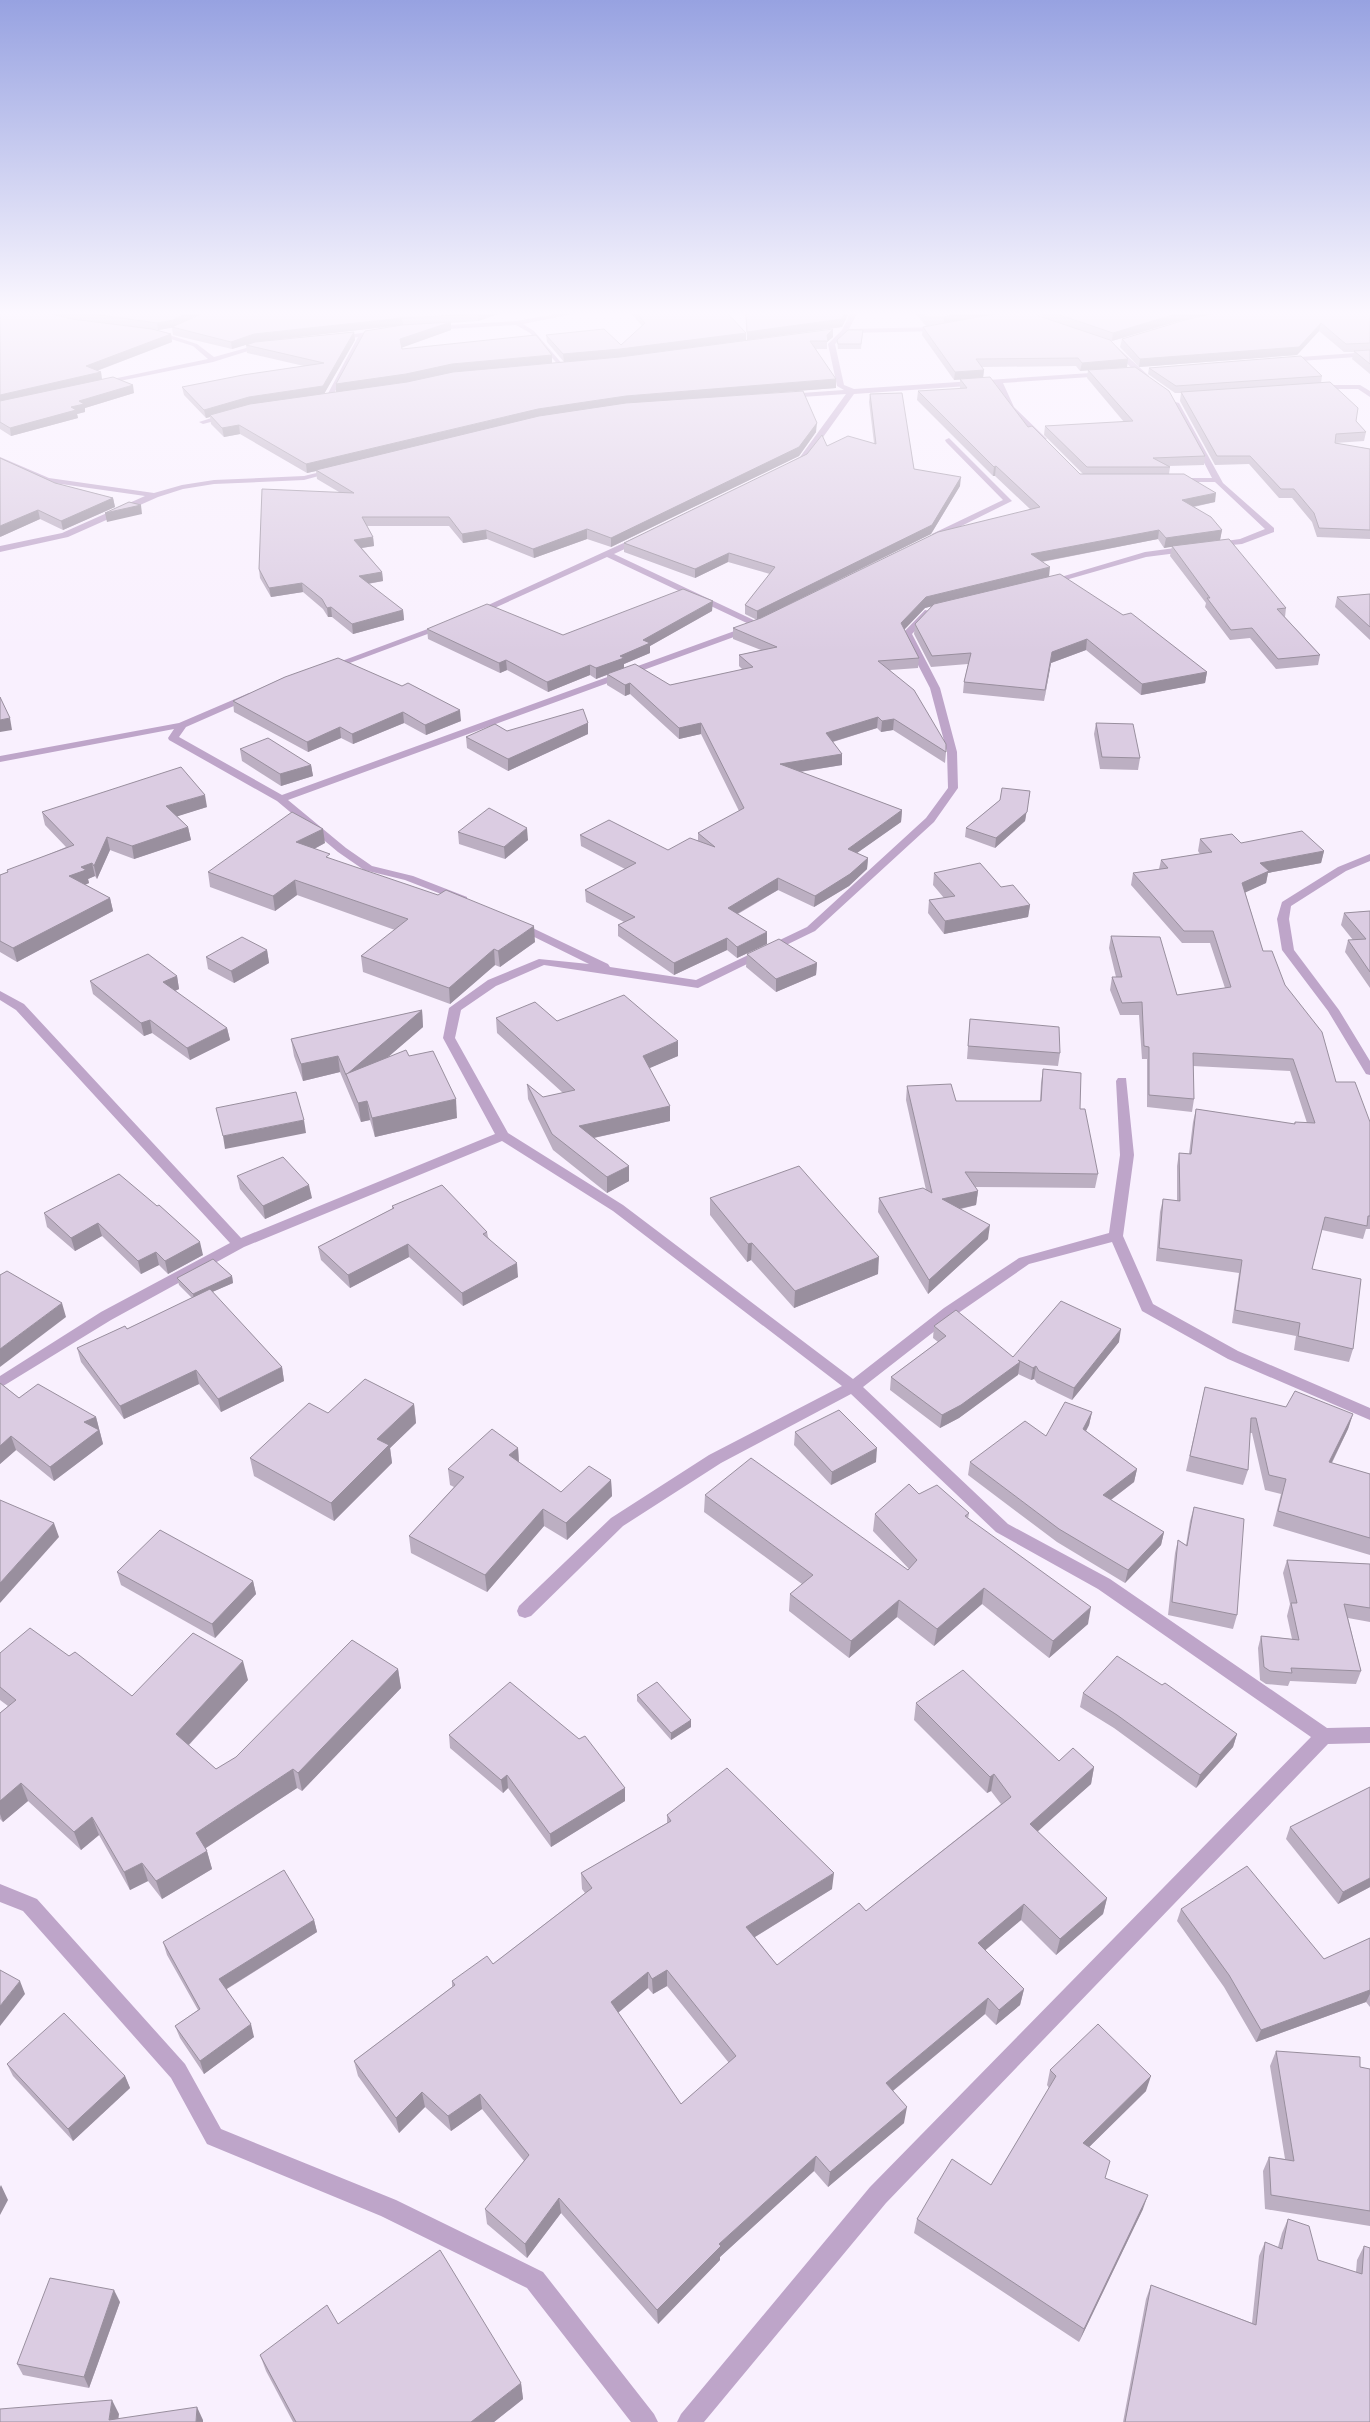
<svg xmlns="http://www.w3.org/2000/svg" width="1370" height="2422" viewBox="0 0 1370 2422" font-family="Bitter,serif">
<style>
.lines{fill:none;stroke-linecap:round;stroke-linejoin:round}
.minor{fill:#bea5c9;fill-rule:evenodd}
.wall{fill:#bcafc2;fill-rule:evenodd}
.shaded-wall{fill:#998f9e}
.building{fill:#dbcce2;stroke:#998f9e;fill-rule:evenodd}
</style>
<rect width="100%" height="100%" fill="#f9f0fe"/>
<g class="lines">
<!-- minor -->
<g class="minor">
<path d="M 566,312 L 583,312 L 523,324 L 534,331 L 564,366 L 562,369 L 530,333 L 516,325 L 432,330 L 429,328 L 432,326 L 517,321 Z"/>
<path d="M 851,312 L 858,312 L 849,329 L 941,327 L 944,329 L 941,331 L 847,333 L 835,344 L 844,385 L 854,389 L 1105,372 L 1109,374 L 1105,376 L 1003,383 L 1014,407 L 1047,439 L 1043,441 L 1008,410 L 996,384 L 854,394 L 806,461 L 790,466 L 790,462 L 800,457 L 846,394 L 787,398 L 783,396 L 787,394 L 844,390 L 837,386 L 828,344 L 842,330 Z"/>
<path d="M 154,330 L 197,344 L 214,357 L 264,343 L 267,345 L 213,362 L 100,385 L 100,381 L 103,381 L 208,359 L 193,346 L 152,333 Z"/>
<path d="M 381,330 L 383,333 L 366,336 L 332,397 L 325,399 L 358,337 L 336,340 L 334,337 Z"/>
<path d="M 1113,347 L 1117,347 L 1149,376 L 1149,380 L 1143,380 L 1113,349 Z"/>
<path d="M 1370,352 L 1370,356 L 1286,362 L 1282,360 L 1286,358 Z"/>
<path d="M 1317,385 L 1360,385 L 1370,391 L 1370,397 L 1358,389 L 1314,389 L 1314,385 Z"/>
<path d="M 1172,401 L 1179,403 L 1223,483 L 1274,528 L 1274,532 L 1242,544 L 1211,547 L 1211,543 L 1240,539 L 1265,529 L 1215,482 L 1171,482 L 1170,480 L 1174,478 L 1212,478 Z"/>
<path d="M 227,413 L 231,415 L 230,417 L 203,424 L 199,422 Z"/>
<path d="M 949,438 L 1012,501 L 935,539 L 932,538 L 932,534 L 1003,500 L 946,442 L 945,440 Z"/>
<path d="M 0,457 L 49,478 L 154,493 L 182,485 L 214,480 L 304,476 L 333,469 L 337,471 L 304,480 L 214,484 L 183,489 L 158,497 L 68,537 L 0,552 L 0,546 L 62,533 L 145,496 L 47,482 L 0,462 Z"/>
<path d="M 641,535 L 644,536 L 644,540 L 614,554 L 760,623 L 760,627 L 754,627 L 753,630 L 288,800 L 346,848 L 372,866 L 413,876 L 467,897 L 467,901 L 459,901 L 405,880 L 364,870 L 338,852 L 277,801 L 169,740 L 168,738 L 174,729 L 0,762 L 0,756 L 179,723 L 249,693 L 252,694 L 252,698 L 186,727 L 179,737 L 282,795 L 751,625 L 607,557 L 479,615 L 471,613 Z"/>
<path d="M 1190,546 L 1193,547 L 1193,551 L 1146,557 L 1048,585 L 1044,582 L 1145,552 Z"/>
<path d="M 925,610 L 933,612 L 912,634 L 940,688 L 957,752 L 958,788 L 934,822 L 815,931 L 698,988 L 544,965 L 496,986 L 461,1010 L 455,1038 L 508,1133 L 623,1205 L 853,1379 L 944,1308 L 1019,1258 L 1109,1233 L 1120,1155 L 1116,1081 L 1118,1078 L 1126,1078 L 1134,1155 L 1123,1236 L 1153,1304 L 1238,1351 L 1370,1408 L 1370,1420 L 1228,1359 L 1142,1311 L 1112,1242 L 1029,1264 L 954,1316 L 863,1387 L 1008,1524 L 1110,1579 L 1327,1728 L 1370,1727 L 1370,1743 L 1328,1744 L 886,2203 L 704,2422 L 677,2422 L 681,2414 L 870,2187 L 1311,1737 L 1098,1589 L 996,1532 L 851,1394 L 721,1463 L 623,1526 L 531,1616 L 525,1618 L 519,1616 L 517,1611 L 519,1606 L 611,1518 L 709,1455 L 842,1386 L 613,1211 L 502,1141 L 244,1247 L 111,1320 L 0,1388 L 0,1376 L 101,1312 L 230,1243 L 16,1010 L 0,1000 L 0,991 L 24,1004 L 241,1238 L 495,1134 L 443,1038 L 449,1008 L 488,980 L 539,959 L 589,964 L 514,927 L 514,923 L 522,923 L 608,964 L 610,967 L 696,980 L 807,927 L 926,818 L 948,788 L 947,752 L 930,688 L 902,634 Z"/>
<path d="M 441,624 L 449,626 L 331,670 L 323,668 Z"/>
<path d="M 1370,854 L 1370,861 L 1346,871 L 1291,906 L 1289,919 L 1294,950 L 1339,1010 L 1370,1061 L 1370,1075 L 1366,1074 L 1328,1011 L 1282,950 L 1277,919 L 1282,902 L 1338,867 Z"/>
<path d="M 0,1884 L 37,1899 L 185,2064 L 221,2129 L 396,2200 L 543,2272 L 654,2414 L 658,2422 L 631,2422 L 527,2288 L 381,2216 L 207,2144 L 171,2078 L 23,1911 L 0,1902 Z"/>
</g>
</g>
<!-- wall -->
<g class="wall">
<path d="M 0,312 L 72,319 L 134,327 L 74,319 L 45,312 L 504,312 L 478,321 L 451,323 L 451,330 L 402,347 L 402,349 L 552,355 L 552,363 L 564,362 L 547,342 L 546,335 L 621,345 L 642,326 L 630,312 L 726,312 L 746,340 L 747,340 L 745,312 L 848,312 L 848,315 L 842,327 L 751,339 L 833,337 L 827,342 L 827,349 L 816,349 L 836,388 L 723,396 L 816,432 L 799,456 L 611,547 L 587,539 L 534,558 L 487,539 L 463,543 L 449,526 L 367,526 L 373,537 L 374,546 L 362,548 L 382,572 L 383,581 L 368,584 L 403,610 L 404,620 L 353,634 L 332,617 L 328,617 L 323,609 L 303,592 L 271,597 L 260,578 L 259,569 L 339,492 L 317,479 L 316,471 L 307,473 L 240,434 L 224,437 L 211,424 L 210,417 L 206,418 L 184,395 L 182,387 L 304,366 L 247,353 L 246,345 L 249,344 L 232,349 L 173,335 L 172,328 L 158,330 L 153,329 L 171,334 L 172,342 L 97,371 L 101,372 L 102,380 L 134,393 L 85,408 L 85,412 L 77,414 L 78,418 L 11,436 L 0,429 ZM 392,326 L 336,384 L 336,392 L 324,394 L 355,340 L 354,332 L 263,341 Z"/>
<path d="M 914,312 L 1035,312 L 1039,316 L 1043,317 L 1038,312 L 1370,312 L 1370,374 L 1352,359 L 1354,352 L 1344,352 L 1319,331 L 1297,355 L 1139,367 L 1120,347 L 1122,339 L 1188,319 L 1182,320 L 1112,341 L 1111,341 L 1128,359 L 1127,367 L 1205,456 L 1204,465 L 1168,466 L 1170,467 L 1169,474 L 1215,502 L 1194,507 L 1222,530 L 1220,540 L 1286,608 L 1285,617 L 1320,655 L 1318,665 L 1276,669 L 1250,638 L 1230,640 L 1205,607 L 1206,603 L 1170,556 L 1172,546 L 1164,548 L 1158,539 L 1042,562 L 1049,577 L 1207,672 L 1205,683 L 1141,695 L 1086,650 L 1051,663 L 1044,701 L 963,693 L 964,682 L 968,664 L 931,667 L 914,634 L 915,624 L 932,606 L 925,608 L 904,630 L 919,658 L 918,668 L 890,670 L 946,752 L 945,763 L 893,730 L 881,732 L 877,728 L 833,742 L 842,754 L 842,765 L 800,772 L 902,810 L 901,822 L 857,853 L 868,858 L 867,869 L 849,886 L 814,907 L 778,890 L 738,914 L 767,932 L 767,944 L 737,958 L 727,950 L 674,975 L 618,936 L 618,925 L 624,922 L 586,902 L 585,890 L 625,869 L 581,846 L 580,835 L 668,850 L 698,840 L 698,833 L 739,811 L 701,734 L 679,739 L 630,694 L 625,696 L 607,685 L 607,675 L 596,679 L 590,675 L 548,692 L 507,670 L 500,673 L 428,639 L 427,629 L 563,635 L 712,611 L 650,646 L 650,653 L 624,664 L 624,668 L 670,685 L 743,670 L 739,666 L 739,655 L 761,650 L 733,639 L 733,628 L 757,620 L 745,614 L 745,605 L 770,574 L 728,562 L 695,578 L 624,552 L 624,543 L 827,446 L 874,443 L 869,402 L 870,394 L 914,469 L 960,486 L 931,534 L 758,620 L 1030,509 L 995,476 L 993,476 L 917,400 L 918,391 L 960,389 L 960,379 L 954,380 L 922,335 L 923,327 L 934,325 L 926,326 ZM 1076,366 L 1080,371 L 1100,369 L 1088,370 L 1087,378 L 1124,422 L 1045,426 L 1044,435 L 1083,474 L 1080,474 L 1028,427 L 983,377 L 984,370 L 982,367 Z"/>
<path d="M 863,330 L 861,349 L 838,349 L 837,340 Z"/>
<path d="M 1149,368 L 1322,376 L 1321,383 L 1366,432 L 1364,441 L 1335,443 L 1370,449 L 1370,539 L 1317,537 L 1312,522 L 1292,498 L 1279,498 L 1249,464 L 1215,465 L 1180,401 L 1181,393 L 1175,393 L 1148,374 Z"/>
<path d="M 55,483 L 113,498 L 115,507 L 63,530 L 40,519 L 0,537 Z"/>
<path d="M 1370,594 L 1370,640 L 1335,607 L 1337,597 Z"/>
<path d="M 285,677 L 461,721 L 426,735 L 404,723 L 353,744 L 341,738 L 308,752 L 234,712 L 233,701 Z"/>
<path d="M 588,723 L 588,734 L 508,771 L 467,748 L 466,737 L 507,731 Z"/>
<path d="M 1096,723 L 1140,758 L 1138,770 L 1100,769 L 1094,734 Z"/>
<path d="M 240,749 L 311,765 L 313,776 L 281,786 L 242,761 Z"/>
<path d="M 1030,791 L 1025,821 L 995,848 L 965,837 L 966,828 L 1000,800 Z"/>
<path d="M 207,807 L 177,816 L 188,827 L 191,840 L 134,859 L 110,850 L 97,879 L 95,876 L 88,879 L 89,883 L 85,885 L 110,898 L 113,911 L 17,962 L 0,952 L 0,875 L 66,847 L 45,825 L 42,812 Z"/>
<path d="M 458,832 L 528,840 L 505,859 L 459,844 Z"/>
<path d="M 1200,839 L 1324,851 L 1321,863 L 1268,873 L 1266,883 L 1245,892 L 1263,951 L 1285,985 L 1336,1082 L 1370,1122 L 1370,1229 L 1366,1229 L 1363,1239 L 1322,1230 L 1312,1269 L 1353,1349 L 1349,1362 L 1294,1350 L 1296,1336 L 1232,1323 L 1239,1273 L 1156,1261 L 1160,1212 L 1163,1199 L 1177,1201 L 1177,1166 L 1179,1153 L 1189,1154 L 1193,1122 L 1196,1109 L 1294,1124 L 1295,1122 L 1307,1123 L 1290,1071 L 1193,1066 L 1194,1099 L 1192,1112 L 1147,1107 L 1147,1059 L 1142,1059 L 1139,1015 L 1120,1015 L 1110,990 L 1112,977 L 1116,977 L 1109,948 L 1111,936 L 1177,995 L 1225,988 L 1210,943 L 1182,943 L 1131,885 L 1133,873 L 1159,869 L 1161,860 L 1200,854 L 1198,851 Z"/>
<path d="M 325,843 L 314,849 L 330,859 L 535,942 L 500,967 L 495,965 L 450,1004 L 363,972 L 361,956 L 395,930 L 297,895 L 275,911 L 210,887 L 208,872 Z"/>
<path d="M 934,873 L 1001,887 L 1030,905 L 1028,917 L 944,934 L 928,913 L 929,900 L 944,898 L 933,885 Z"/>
<path d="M 1370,911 L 1370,988 L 1345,952 L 1348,940 L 1353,940 L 1341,925 L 1344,913 Z"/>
<path d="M 267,950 L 269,963 L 234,983 L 208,969 L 206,957 Z"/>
<path d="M 747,954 L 817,963 L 816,975 L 776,992 L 746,967 Z"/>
<path d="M 177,976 L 179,989 L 175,991 L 227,1028 L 230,1040 L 190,1060 L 152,1033 L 144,1036 L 93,994 L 90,981 Z"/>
<path d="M 422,1010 L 423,1027 L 388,1057 L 409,1056 L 457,1118 L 375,1137 L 370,1120 L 361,1122 L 340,1072 L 303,1081 L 294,1056 L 291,1039 Z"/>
<path d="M 496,1018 L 557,1021 L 678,1056 L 649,1068 L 670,1121 L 594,1138 L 629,1166 L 629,1181 L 607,1193 L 553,1150 L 528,1099 L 527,1084 L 543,1097 L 563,1093 L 497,1033 Z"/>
<path d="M 970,1019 L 1060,1053 L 1058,1066 L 967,1059 Z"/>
<path d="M 1043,1069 L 1080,1109 L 1098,1174 L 1095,1188 L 975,1187 L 978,1191 L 976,1205 L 961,1209 L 988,1239 L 928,1294 L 878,1212 L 879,1198 L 926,1190 L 906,1100 L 907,1086 L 956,1101 L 1040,1101 L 1041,1083 Z"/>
<path d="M 119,1174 L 203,1255 L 168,1274 L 159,1265 L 141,1274 L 102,1236 L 75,1251 L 47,1227 L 44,1213 Z"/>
<path d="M 237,1176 L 312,1198 L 265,1219 L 240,1189 Z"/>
<path d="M 710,1198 L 878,1274 L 794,1308 L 751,1260 L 747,1262 L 710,1215 Z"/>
<path d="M 392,1206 L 487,1232 L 488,1237 L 518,1277 L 463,1306 L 409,1257 L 350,1288 L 321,1260 L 318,1247 L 392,1209 Z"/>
<path d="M 232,1276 L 233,1283 L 212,1292 L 282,1367 L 284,1381 L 221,1412 L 199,1384 L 124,1419 L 81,1362 L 77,1348 L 127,1329 L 192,1298 L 179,1285 L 177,1278 Z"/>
<path d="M 934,1326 L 1013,1357 L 1119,1342 L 1072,1400 L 1037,1383 L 1034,1379 L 1031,1380 L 1018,1374 L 959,1418 L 940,1428 L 890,1390 L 891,1377 L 938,1342 L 933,1338 Z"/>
<path d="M 0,1383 L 19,1398 L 96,1417 L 103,1444 L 54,1481 L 16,1450 L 0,1464 Z"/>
<path d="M 1205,1387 L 1286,1407 L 1353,1414 L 1348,1429 L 1332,1463 L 1370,1474 L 1370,1555 L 1273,1526 L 1281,1494 L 1265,1490 L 1252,1433 L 1250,1433 L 1248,1470 L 1243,1485 L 1186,1471 Z"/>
<path d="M 414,1404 L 416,1423 L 390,1448 L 392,1463 L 334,1521 L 254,1476 L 250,1458 L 328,1413 Z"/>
<path d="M 1092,1412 L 1089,1425 L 1086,1431 L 1137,1469 L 1134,1482 L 1111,1500 L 1164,1532 L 1161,1545 L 1125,1583 L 1057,1542 L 968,1475 L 970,1462 L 1046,1436 Z"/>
<path d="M 795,1432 L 876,1462 L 831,1485 L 794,1445 Z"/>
<path d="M 518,1448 L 519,1462 L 561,1492 L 611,1480 L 612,1496 L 567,1540 L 544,1526 L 487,1592 L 411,1553 L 409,1536 L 454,1487 L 450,1485 L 448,1469 Z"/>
<path d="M 919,1494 L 969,1513 L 968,1519 L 1088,1624 L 1049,1658 L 982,1604 L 934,1646 L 897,1617 L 849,1658 L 789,1611 L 790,1594 L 802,1584 L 704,1512 L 705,1495 L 908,1570 L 909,1569 L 873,1531 L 875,1514 Z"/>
<path d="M 1194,1507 L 1237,1615 L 1233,1629 L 1168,1615 L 1175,1553 L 1178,1540 L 1186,1545 L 1190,1521 Z"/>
<path d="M 1287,1560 L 1370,1564 L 1370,1622 L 1348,1618 L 1361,1671 L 1356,1684 L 1290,1681 L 1288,1686 L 1266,1684 L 1260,1680 L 1258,1648 L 1261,1636 L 1292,1639 L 1287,1616 L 1290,1604 L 1283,1573 Z"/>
<path d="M 117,1572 L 253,1581 L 256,1594 L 215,1638 L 121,1585 Z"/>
<path d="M 0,1653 L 69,1656 L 132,1696 L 248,1680 L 189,1745 L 216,1769 L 398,1669 L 401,1688 L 302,1791 L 297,1788 L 206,1848 L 212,1869 L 162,1899 L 148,1881 L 130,1890 L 99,1835 L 81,1850 L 28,1801 L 3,1822 L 0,1819 L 0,1713 L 8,1706 L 0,1700 Z"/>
<path d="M 1083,1693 L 1237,1734 L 1233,1747 L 1196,1788 L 1114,1728 L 1080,1707 Z"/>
<path d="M 637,1695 L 691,1720 L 691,1727 L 671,1740 L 637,1701 Z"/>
<path d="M 916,1703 L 1059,1761 L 1094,1767 L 1091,1784 L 1037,1831 L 1107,1898 L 1103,1914 L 1056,1955 L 1021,1920 L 985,1950 L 1024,1989 L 1020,2005 L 996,2025 L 985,2014 L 893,2091 L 904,2123 L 828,2187 L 814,2171 L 720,2257 L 720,2260 L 658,2324 L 561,2213 L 527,2258 L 487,2224 L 485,2209 L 524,2161 L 482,2109 L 451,2131 L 425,2107 L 399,2133 L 358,2076 L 354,2061 L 452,1987 L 452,1981 L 493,1964 L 585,1893 L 582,1889 L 581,1873 L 667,1823 L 667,1815 L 832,1889 L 755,1937 L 777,1965 L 866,1911 L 1001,1804 L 991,1791 L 987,1793 L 914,1720 ZM 667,1986 L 729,2063 L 681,2104 L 618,2012 L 648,1988 L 653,1994 Z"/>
<path d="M 449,1735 L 625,1788 L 625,1801 L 551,1847 L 508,1788 L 503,1793 L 450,1748 Z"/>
<path d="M 1370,1787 L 1370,1887 L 1338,1904 L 1286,1839 L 1290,1827 Z"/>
<path d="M 1181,1909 L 1324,1959 L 1370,1938 L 1370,2007 L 1366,2002 L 1256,2042 L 1224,1987 L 1177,1921 Z"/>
<path d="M 314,1920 L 317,1932 L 227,1989 L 254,2037 L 204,2074 L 180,2038 L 175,2026 L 198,2010 L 167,1955 L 163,1942 Z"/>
<path d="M 1276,2051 L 1370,2069 L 1370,2226 L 1265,2209 L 1263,2171 L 1269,2157 L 1285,2159 L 1270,2066 Z"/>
<path d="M 7,2064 L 125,2076 L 130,2088 L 73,2141 L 13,2076 Z"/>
<path d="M 1050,2070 L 1146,2091 L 1089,2147 L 1105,2178 L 1143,2209 L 1079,2342 L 914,2233 L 917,2219 L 991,2185 L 1049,2088 L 1047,2085 Z"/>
<path d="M 1288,2219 L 1318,2260 L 1356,2272 L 1357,2260 L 1364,2246 L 1370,2422 L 1123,2422 L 1146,2299 L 1151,2285 L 1252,2323 L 1259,2256 L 1265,2242 L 1278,2247 L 1282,2233 Z"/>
<path d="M 120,2302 L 89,2388 L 23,2375 L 17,2364 Z"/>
<path d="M 338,2324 L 521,2383 L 523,2399 L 494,2422 L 293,2422 L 266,2371 L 260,2355 Z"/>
</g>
<!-- shaded-wall -->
<g class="shaded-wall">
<path d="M 189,312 L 206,312 L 174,327 L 158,330 L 157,323 Z"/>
<path d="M 481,312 L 504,312 L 478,321 L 478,314 Z"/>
<path d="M 845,312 L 848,312 L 848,315 L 842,327 L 747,340 L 747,332 Z"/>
<path d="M 967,312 L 1006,312 L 944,325 L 944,317 Z"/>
<path d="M 1182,312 L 1227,312 L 1182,320 L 1112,341 L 1113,333 Z"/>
<path d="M 402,318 L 403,325 L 255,342 L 232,349 L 231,342 L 254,334 Z"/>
<path d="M 451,322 L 451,330 L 401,348 L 400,339 Z"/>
<path d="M 1321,323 L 1319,331 L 1297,355 L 1139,367 L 1140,359 Z"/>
<path d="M 833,329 L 833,337 L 827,342 L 827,335 Z"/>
<path d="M 354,332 L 355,340 L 324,394 L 210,415 L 210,417 L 206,418 L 204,410 L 249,397 L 323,386 Z"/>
<path d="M 746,333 L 746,340 L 620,357 L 564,362 L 563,354 Z"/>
<path d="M 171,334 L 172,342 L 88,374 L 86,366 Z"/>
<path d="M 552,355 L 552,363 L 407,382 L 336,393 L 336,384 L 452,364 Z"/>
<path d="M 1128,359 L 1127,367 L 1080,371 L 1082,363 Z"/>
<path d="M 984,370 L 983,378 L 954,380 L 955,372 Z"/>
<path d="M 101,372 L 102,380 L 0,404 L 0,395 Z"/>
<path d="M 836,379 L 836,388 L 626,404 L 316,470 L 316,471 L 307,473 L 306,464 L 538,409 L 626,396 Z"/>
<path d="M 133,385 L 134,393 L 85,408 L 85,412 L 77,414 L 78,418 L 11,436 L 10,428 L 71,407 L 79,401 Z"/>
<path d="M 817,423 L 816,432 L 799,456 L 611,547 L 611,538 Z"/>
<path d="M 239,425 L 240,434 L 224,437 L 222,428 Z"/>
<path d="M 996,466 L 995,476 L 993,476 L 994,467 Z"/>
<path d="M 961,477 L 960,486 L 931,534 L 757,620 L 757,611 Z"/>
<path d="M 1216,493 L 1215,502 L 1181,509 L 1182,500 Z"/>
<path d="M 113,498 L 115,507 L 63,530 L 61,521 Z"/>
<path d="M 141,505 L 142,514 L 107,522 L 105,513 Z"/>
<path d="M 38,510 L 40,519 L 0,537 L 0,526 Z"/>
<path d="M 587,529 L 587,539 L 534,558 L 533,549 Z"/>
<path d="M 486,530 L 487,539 L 463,543 L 462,534 Z"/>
<path d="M 1159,530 L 1158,539 L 1029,564 L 1031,554 Z"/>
<path d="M 1222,530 L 1220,540 L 1164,548 L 1166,538 Z"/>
<path d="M 373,537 L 374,546 L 355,549 L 354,540 Z"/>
<path d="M 729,553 L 728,562 L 695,578 L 695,569 Z"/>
<path d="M 1050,567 L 1049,577 L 925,608 L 900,634 L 901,623 L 926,597 Z"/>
<path d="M 382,572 L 383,581 L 360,585 L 359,576 Z"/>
<path d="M 302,583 L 303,592 L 271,597 L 269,588 Z"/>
<path d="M 713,601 L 712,611 L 650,646 L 650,653 L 624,664 L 624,668 L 596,679 L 596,668 L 620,656 L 643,640 Z"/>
<path d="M 331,607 L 332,617 L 328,617 L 327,608 Z"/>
<path d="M 403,610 L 404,620 L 353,634 L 352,624 Z"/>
<path d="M 1087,639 L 1086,650 L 1051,663 L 1044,701 L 1052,652 Z"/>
<path d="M 506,660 L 507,670 L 500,673 L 499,663 Z"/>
<path d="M 590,665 L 590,675 L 548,692 L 547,682 Z"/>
<path d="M 1207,672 L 1205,683 L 1141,695 L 1142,684 Z"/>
<path d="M 630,683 L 630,694 L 625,696 L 625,685 Z"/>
<path d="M 460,710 L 461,721 L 426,735 L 425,725 Z"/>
<path d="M 403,712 L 404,723 L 353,744 L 352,734 Z"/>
<path d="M 878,717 L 877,728 L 825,744 L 826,733 Z"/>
<path d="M 10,718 L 12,730 L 0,732 L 0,720 Z"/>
<path d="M 894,719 L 893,730 L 881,732 L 882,721 Z"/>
<path d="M 588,723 L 588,734 L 508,771 L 508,759 Z"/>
<path d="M 701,723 L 701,734 L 679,739 L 679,728 Z"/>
<path d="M 340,727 L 341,738 L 308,752 L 307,742 Z"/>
<path d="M 842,754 L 842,765 L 779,775 L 780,764 Z"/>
<path d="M 311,765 L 313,776 L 281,786 L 280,774 Z"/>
<path d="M 1030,791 L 1025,821 L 995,848 L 996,838 Z"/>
<path d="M 205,795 L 207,807 L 169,819 L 166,806 Z"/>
<path d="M 902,810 L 901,822 L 847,860 L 848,849 Z"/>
<path d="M 188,827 L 191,840 L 134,859 L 132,846 Z"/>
<path d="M 527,828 L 528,840 L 505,859 L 504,847 Z"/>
<path d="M 323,829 L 325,843 L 299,857 L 296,842 Z"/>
<path d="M 107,837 L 110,850 L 97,879 L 94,866 Z"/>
<path d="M 1324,851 L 1321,863 L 1268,873 L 1266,883 L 1240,895 L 1242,883 L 1260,863 Z"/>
<path d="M 868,858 L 867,869 L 849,886 L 814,907 L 815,896 Z"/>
<path d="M 92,863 L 95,876 L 88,879 L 89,883 L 72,890 L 69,876 L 81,867 Z"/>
<path d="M 778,878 L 778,890 L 728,919 L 728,908 Z"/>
<path d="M 295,880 L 297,895 L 275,911 L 273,896 Z"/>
<path d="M 110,898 L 113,911 L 17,962 L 13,948 Z"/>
<path d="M 1030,905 L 1028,917 L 944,934 L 945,921 Z"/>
<path d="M 534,926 L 535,942 L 500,967 L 498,951 Z"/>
<path d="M 767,932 L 767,944 L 737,958 L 737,947 Z"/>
<path d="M 727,938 L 727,950 L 674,975 L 674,963 Z"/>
<path d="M 494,949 L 495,965 L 450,1004 L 449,988 Z"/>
<path d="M 267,950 L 269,963 L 234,983 L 231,971 Z"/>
<path d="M 817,963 L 816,975 L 776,992 L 776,979 Z"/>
<path d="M 177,976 L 179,989 L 166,995 L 163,982 Z"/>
<path d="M 422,1010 L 423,1027 L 352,1088 L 346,1074 Z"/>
<path d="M 150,1020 L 152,1033 L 144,1036 L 141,1023 Z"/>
<path d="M 227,1028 L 230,1040 L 190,1060 L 187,1048 Z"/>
<path d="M 678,1041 L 678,1056 L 643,1071 L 643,1056 Z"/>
<path d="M 338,1056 L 340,1072 L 303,1081 L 301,1064 Z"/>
<path d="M 456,1099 L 457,1118 L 375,1137 L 372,1118 Z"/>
<path d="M 367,1101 L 370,1120 L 361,1122 L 358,1103 Z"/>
<path d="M 670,1106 L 670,1121 L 579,1141 L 579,1126 Z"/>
<path d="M 304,1120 L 306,1133 L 225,1149 L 223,1136 Z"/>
<path d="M 629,1166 L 629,1181 L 607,1193 L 607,1177 Z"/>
<path d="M 309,1185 L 312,1198 L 265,1219 L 263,1206 Z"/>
<path d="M 978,1191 L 976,1205 L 940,1213 L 942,1199 Z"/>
<path d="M 98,1223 L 102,1236 L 75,1251 L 71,1238 Z"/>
<path d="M 990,1225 L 988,1239 L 928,1294 L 929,1280 Z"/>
<path d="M 200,1242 L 203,1255 L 168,1274 L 165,1261 Z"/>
<path d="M 752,1243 L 751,1260 L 747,1262 L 748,1244 Z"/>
<path d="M 408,1244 L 409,1257 L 350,1288 L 348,1275 Z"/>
<path d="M 156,1252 L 159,1265 L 141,1274 L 138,1261 Z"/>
<path d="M 879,1257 L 878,1274 L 794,1308 L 795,1291 Z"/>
<path d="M 517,1263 L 518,1277 L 463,1306 L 462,1293 Z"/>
<path d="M 232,1276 L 233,1283 L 194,1300 L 193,1294 Z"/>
<path d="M 62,1303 L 66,1317 L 0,1367 L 0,1349 Z"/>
<path d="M 1121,1329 L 1119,1342 L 1072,1400 L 1074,1388 Z"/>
<path d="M 1020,1362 L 1018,1375 L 959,1418 L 940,1428 L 942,1415 Z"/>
<path d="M 1036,1366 L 1034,1379 L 1031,1380 L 1033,1368 Z"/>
<path d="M 282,1367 L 284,1381 L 221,1412 L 218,1399 Z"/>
<path d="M 196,1370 L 199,1384 L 124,1419 L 120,1406 Z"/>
<path d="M 414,1404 L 416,1423 L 390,1448 L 392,1463 L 334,1521 L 331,1503 L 377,1439 Z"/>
<path d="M 1092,1412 L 1089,1425 L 1080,1442 L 1083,1429 Z"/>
<path d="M 1353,1414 L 1348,1429 L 1324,1478 L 1329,1462 Z"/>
<path d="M 96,1417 L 103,1444 L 54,1481 L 50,1467 L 84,1422 Z"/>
<path d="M 11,1436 L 16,1450 L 0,1464 L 0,1446 Z"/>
<path d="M 518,1448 L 519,1464 L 509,1455 Z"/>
<path d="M 877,1448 L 876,1462 L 831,1485 L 832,1472 Z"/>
<path d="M 1137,1469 L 1134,1482 L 1100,1508 L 1103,1495 Z"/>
<path d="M 611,1480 L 612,1496 L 567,1540 L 566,1523 Z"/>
<path d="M 543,1509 L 544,1526 L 487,1592 L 485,1575 Z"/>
<path d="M 54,1523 L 59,1537 L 0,1603 L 0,1583 Z"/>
<path d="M 1164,1532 L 1161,1545 L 1125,1583 L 1128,1570 Z"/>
<path d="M 253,1581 L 256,1594 L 215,1638 L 212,1624 Z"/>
<path d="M 984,1588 L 982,1604 L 934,1646 L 937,1629 Z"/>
<path d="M 899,1600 L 897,1617 L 849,1658 L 851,1641 Z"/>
<path d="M 1091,1607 L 1088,1624 L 1049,1658 L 1053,1641 Z"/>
<path d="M 243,1661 L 248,1680 L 181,1753 L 176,1734 Z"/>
<path d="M 398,1669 L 401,1688 L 302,1791 L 298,1773 Z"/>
<path d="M 691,1720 L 691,1727 L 671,1740 L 671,1733 Z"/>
<path d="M 1237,1734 L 1233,1747 L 1196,1788 L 1200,1775 Z"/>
<path d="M 1094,1767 L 1091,1784 L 1027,1841 L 1030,1824 Z"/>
<path d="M 293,1769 L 297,1788 L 201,1851 L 196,1833 Z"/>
<path d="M 994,1774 L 991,1791 L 987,1793 L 990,1777 Z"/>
<path d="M 507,1775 L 508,1788 L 503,1793 L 501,1780 Z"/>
<path d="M 21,1783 L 28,1801 L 3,1822 L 0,1814 L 0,1801 Z"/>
<path d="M 625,1788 L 625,1801 L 551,1847 L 550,1834 Z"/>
<path d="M 92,1817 L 99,1835 L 81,1850 L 74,1832 Z"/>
<path d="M 207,1851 L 212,1869 L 162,1899 L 156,1881 Z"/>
<path d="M 142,1863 L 148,1881 L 130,1890 L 124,1872 Z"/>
<path d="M 834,1873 L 832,1889 L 745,1943 L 746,1927 Z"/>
<path d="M 1370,1878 L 1370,1887 L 1338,1904 L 1343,1892 Z"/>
<path d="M 1107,1898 L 1103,1914 L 1056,1955 L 1060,1939 Z"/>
<path d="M 1024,1904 L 1021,1920 L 975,1959 L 978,1943 Z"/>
<path d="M 314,1920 L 317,1932 L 223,1991 L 219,1979 Z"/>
<path d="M 667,1970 L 667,1986 L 653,1994 L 652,1979 Z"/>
<path d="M 648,1972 L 648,1988 L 612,2018 L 611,2002 Z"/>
<path d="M 20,1981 L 25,1994 L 0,2026 L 0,2006 Z"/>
<path d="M 1024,1989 L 1020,2005 L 996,2025 L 999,2010 Z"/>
<path d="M 1370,1990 L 1370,1994 L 1366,2002 L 1256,2042 L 1261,2030 Z"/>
<path d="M 988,1998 L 985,2014 L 884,2098 L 886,2083 Z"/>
<path d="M 251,2024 L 254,2037 L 204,2074 L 200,2061 Z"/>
<path d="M 125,2076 L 130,2088 L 73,2141 L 68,2129 Z"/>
<path d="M 1151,2076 L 1146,2091 L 1079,2157 L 1083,2143 Z"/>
<path d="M 422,2092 L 425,2107 L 399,2133 L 396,2118 Z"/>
<path d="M 480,2094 L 482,2109 L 451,2131 L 448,2116 Z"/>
<path d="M 907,2107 L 904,2123 L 828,2187 L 830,2172 Z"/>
<path d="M 816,2156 L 814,2171 L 720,2257 L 720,2260 L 658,2324 L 657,2310 L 719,2244 Z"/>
<path d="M 1,2185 L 8,2200 L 0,2215 L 0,2187 Z"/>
<path d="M 1148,2195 L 1143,2209 L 1079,2342 L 1084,2329 Z"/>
<path d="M 559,2198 L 561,2213 L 527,2258 L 525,2244 Z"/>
<path d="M 114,2290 L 120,2302 L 89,2388 L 84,2377 Z"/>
<path d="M 521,2383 L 523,2399 L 494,2422 L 471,2422 Z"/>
<path d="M 112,2400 L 119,2414 L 118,2422 L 109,2420 Z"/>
<path d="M 197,2407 L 203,2420 L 203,2422 L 196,2422 Z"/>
</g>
<!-- building -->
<g class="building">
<path d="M 0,312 L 44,312 L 72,319 L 152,329 L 171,334 L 86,366 L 101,372 L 0,395 Z"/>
<path d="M 79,312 L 189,312 L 173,320 L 157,323 Z"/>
<path d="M 206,312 L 481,312 L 478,314 L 402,318 L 254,334 L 231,342 L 172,327 Z"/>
<path d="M 636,312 L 726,312 L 746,333 L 620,349 L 563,354 L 546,335 L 604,329 L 621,345 L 645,323 Z"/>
<path d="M 746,312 L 845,312 L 842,319 L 747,332 Z"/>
<path d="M 922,312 L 967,312 L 944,317 L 926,317 Z"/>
<path d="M 1006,312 L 1035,312 L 1039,316 L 1110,340 L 1128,359 L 1082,363 L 1078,358 L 976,359 L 984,370 L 955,372 L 923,327 Z"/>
<path d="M 1051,312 L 1182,312 L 1113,333 Z"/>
<path d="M 1220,312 L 1370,312 L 1370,343 L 1346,344 L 1321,323 L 1299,347 L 1140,359 L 1122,339 L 1185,320 Z"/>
<path d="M 451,322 L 400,339 L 402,349 L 536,335 L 552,355 L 452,364 L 406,374 L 336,384 L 365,331 L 402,325 Z"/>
<path d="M 833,329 L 827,335 L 828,341 L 810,341 L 836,379 L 626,396 L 538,409 L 306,464 L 239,425 L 222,428 L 210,415 L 250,404 L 407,382 L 453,372 L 620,357 Z"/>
<path d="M 848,330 L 863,330 L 861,344 L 838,344 L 837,340 Z"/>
<path d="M 354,332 L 323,386 L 249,397 L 204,410 L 182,387 L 243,375 L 324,363 L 246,345 L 255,342 Z"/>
<path d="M 1370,350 L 1370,364 L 1354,351 Z"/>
<path d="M 1301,356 L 1322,376 L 1176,386 L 1149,368 Z"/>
<path d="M 1135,367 L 1169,391 L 1205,456 L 1153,458 L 1170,467 L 1087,467 L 1045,426 L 1133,421 L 1088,370 Z"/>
<path d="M 113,377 L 133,385 L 79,401 L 84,404 L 71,407 L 76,410 L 10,428 L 0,422 L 0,401 Z"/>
<path d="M 990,377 L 1028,427 L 1032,426 L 1080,474 L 1184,474 L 1216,493 L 1182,500 L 1211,517 L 1222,530 L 1166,538 L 1159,530 L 1031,554 L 1050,567 L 926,597 L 901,623 L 919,658 L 878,661 L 914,690 L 946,744 L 946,752 L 894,719 L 882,721 L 878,717 L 826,733 L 842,754 L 780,764 L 902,810 L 848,849 L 868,858 L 850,874 L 815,896 L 778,878 L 728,908 L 767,932 L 737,947 L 727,938 L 674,963 L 618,925 L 635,917 L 585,890 L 636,863 L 580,835 L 609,820 L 668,850 L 690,838 L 715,847 L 698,833 L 744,808 L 701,723 L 679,728 L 630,683 L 625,685 L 607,674 L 635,664 L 670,685 L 753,667 L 739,655 L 777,647 L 733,628 L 761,618 L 938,532 L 1040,507 L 996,466 L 994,467 L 918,391 L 967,388 L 960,379 Z"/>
<path d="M 1330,382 L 1358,408 L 1356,421 L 1366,432 L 1336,434 L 1335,443 L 1370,449 L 1370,530 L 1319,528 L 1314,513 L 1294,489 L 1281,489 L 1250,456 L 1217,456 L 1181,392 Z"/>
<path d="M 803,391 L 817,423 L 799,447 L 611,538 L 587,529 L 533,549 L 486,530 L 462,534 L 449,517 L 362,517 L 373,537 L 354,540 L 382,572 L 359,576 L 403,610 L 352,624 L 331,607 L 327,608 L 322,599 L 302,583 L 269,588 L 259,569 L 262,489 L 354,493 L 316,470 L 539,416 L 626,403 Z"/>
<path d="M 902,393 L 914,469 L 961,477 L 932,525 L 757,611 L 745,605 L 775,567 L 729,553 L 695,569 L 624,543 L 807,454 L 822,435 L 827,446 L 848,436 L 876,444 L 870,394 Z"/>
<path d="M 0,458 L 55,483 L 113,498 L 61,521 L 38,510 L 0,526 Z"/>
<path d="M 129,502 L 141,505 L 105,513 Z"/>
<path d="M 1229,539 L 1286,608 L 1277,609 L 1320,655 L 1278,659 L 1252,628 L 1231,630 L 1207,598 L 1210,598 L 1172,546 Z"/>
<path d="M 1060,574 L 1123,615 L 1131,613 L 1207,672 L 1142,684 L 1087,639 L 1052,652 L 1045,690 L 964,682 L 971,653 L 932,656 L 915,624 L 934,604 Z"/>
<path d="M 683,589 L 713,601 L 643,640 L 650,643 L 620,656 L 624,658 L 596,668 L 590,665 L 547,682 L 506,660 L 499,663 L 427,629 L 487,604 L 563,635 Z"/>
<path d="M 1370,594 L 1370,627 L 1337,597 Z"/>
<path d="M 338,658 L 402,686 L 408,683 L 460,710 L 425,725 L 403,712 L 352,734 L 340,727 L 307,742 L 233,701 L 285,677 Z"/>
<path d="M 0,697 L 10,718 L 0,720 Z"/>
<path d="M 583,709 L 588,723 L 508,759 L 466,737 L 495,724 L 507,731 Z"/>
<path d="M 1096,723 L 1133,724 L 1140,758 L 1102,757 Z"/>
<path d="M 268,738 L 311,765 L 280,774 L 240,749 Z"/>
<path d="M 181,767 L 205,795 L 166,806 L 188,827 L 132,846 L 107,837 L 94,866 L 92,863 L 81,867 L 86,870 L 69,876 L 110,898 L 13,948 L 0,941 L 0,875 L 8,872 L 7,870 L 74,845 L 42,812 Z"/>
<path d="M 1002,788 L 1030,791 L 1027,812 L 996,838 L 966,828 L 1000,800 Z"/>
<path d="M 489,808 L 527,828 L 504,847 L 458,832 Z"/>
<path d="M 292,812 L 323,829 L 296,842 L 330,854 L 326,857 L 438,895 L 446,890 L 534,926 L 498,951 L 494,949 L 449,988 L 361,956 L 408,919 L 295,880 L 273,896 L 208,872 Z"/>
<path d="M 1302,831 L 1324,851 L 1260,863 L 1269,871 L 1242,883 L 1263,951 L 1272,951 L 1285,985 L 1322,1032 L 1336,1082 L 1355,1082 L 1370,1122 L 1370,1216 L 1368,1216 L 1367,1226 L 1325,1217 L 1312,1269 L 1361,1279 L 1353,1349 L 1298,1336 L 1300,1323 L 1235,1310 L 1242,1260 L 1159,1248 L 1163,1199 L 1180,1201 L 1179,1153 L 1191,1154 L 1196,1109 L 1295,1124 L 1295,1122 L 1315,1123 L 1293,1059 L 1193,1053 L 1194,1099 L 1149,1095 L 1149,1047 L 1144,1046 L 1142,1002 L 1122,1003 L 1112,977 L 1122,977 L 1111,936 L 1160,937 L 1177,995 L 1231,987 L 1213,931 L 1184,931 L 1133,873 L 1168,868 L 1161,860 L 1212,852 L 1200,839 L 1232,834 L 1241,843 Z"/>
<path d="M 980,863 L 1001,887 L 1013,885 L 1030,905 L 945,921 L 929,900 L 955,896 L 934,873 Z"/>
<path d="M 1370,911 L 1370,972 L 1348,940 L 1366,939 L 1344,913 Z"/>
<path d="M 242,937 L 267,950 L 231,971 L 206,957 Z"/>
<path d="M 779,939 L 817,963 L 776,979 L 747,954 Z"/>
<path d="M 148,954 L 177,976 L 163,982 L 227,1028 L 187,1048 L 150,1020 L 141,1023 L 90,981 Z"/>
<path d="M 624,995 L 678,1041 L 643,1056 L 670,1106 L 579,1126 L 629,1166 L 607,1177 L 552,1134 L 527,1084 L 543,1097 L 575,1090 L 496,1018 L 535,1002 L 557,1021 Z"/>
<path d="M 422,1010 L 346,1075 L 338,1056 L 301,1064 L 291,1039 Z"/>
<path d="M 970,1019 L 1059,1027 L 1060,1053 L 968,1046 Z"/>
<path d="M 406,1050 L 409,1056 L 433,1051 L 456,1099 L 372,1118 L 367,1101 L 358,1103 L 346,1074 Z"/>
<path d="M 1043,1069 L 1081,1073 L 1080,1109 L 1085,1109 L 1098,1174 L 965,1172 L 978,1191 L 942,1199 L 990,1225 L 929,1280 L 879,1198 L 923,1188 L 932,1193 L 907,1086 L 951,1084 L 956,1101 L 1041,1101 Z"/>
<path d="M 296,1092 L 304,1120 L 223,1136 L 216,1108 Z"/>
<path d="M 283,1157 L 309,1185 L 263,1206 L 237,1176 Z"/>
<path d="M 799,1166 L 879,1257 L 795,1291 L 752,1243 L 748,1244 L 710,1198 Z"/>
<path d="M 119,1174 L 157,1206 L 159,1205 L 200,1242 L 165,1261 L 156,1252 L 138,1261 L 98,1223 L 71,1238 L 44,1213 Z"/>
<path d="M 442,1185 L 487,1232 L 483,1234 L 517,1263 L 462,1293 L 408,1244 L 348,1275 L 318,1247 L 394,1208 L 392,1206 Z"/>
<path d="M 213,1259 L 232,1276 L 193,1294 L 177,1278 Z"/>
<path d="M 7,1271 L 62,1303 L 0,1349 L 0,1275 Z"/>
<path d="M 210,1289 L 282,1367 L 218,1399 L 196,1370 L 120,1406 L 77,1348 L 125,1326 L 127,1329 Z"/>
<path d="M 1061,1301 L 1121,1329 L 1074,1388 L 1039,1371 L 1036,1366 L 1033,1368 L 1018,1360 L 1020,1362 L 961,1405 L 942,1415 L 891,1377 L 946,1336 L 934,1326 L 956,1310 L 1013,1357 Z"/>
<path d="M 365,1379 L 414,1404 L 377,1439 L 389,1445 L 331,1503 L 250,1458 L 309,1403 L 328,1413 Z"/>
<path d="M 0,1383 L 19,1398 L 38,1384 L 96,1417 L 84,1422 L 99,1430 L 50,1467 L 11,1436 L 0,1446 Z"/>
<path d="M 1205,1387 L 1286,1407 L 1295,1391 L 1353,1414 L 1329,1462 L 1370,1474 L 1370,1538 L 1278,1511 L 1286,1479 L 1269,1475 L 1256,1418 L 1251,1418 L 1248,1470 L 1190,1456 Z"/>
<path d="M 1065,1402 L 1092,1412 L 1083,1429 L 1137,1469 L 1103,1495 L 1164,1532 L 1128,1570 L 1059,1529 L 970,1462 L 1025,1421 L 1046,1436 Z"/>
<path d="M 839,1410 L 877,1448 L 832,1472 L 795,1432 Z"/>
<path d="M 492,1429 L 518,1448 L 509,1455 L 561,1492 L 589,1466 L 611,1480 L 566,1523 L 543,1509 L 485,1575 L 409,1536 L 464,1477 L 448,1469 Z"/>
<path d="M 751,1458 L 908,1570 L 917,1560 L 875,1514 L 909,1484 L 919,1494 L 937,1485 L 969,1513 L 965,1516 L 1091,1607 L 1053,1641 L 984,1588 L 937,1629 L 899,1600 L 851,1641 L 790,1594 L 813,1575 L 705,1495 Z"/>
<path d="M 0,1500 L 54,1523 L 0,1583 Z"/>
<path d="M 1194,1507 L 1244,1519 L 1237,1615 L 1172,1602 L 1178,1540 L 1187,1546 Z"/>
<path d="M 160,1530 L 253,1581 L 212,1624 L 117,1572 Z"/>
<path d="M 1287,1560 L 1370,1564 L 1370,1608 L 1344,1604 L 1361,1671 L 1291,1668 L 1292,1673 L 1270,1671 L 1264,1667 L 1261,1636 L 1299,1640 L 1291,1603 L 1297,1603 Z"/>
<path d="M 30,1628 L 69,1656 L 75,1652 L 132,1696 L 193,1633 L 243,1661 L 176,1734 L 216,1769 L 236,1757 L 352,1640 L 398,1669 L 298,1773 L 293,1769 L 196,1833 L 207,1851 L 156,1881 L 142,1863 L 124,1872 L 92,1817 L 74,1832 L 21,1783 L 0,1801 L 0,1713 L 16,1700 L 0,1687 L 0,1653 Z"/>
<path d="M 1117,1656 L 1162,1685 L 1165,1683 L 1237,1734 L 1200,1775 L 1117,1715 L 1083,1693 Z"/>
<path d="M 963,1670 L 1059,1761 L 1073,1748 L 1094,1767 L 1030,1824 L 1107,1898 L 1060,1939 L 1024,1904 L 978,1943 L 1024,1989 L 999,2010 L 988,1998 L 886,2083 L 907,2107 L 830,2172 L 816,2156 L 719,2244 L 721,2246 L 657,2310 L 559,2198 L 525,2244 L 485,2209 L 529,2155 L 480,2094 L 448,2116 L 422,2092 L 396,2118 L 354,2061 L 455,1985 L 452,1981 L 487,1956 L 493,1964 L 592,1888 L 581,1873 L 671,1821 L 667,1815 L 727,1768 L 834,1873 L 746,1927 L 777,1965 L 859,1903 L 866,1911 L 1011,1797 L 994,1774 L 990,1777 L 916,1703 ZM 667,1970 L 736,2056 L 681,2104 L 611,2002 L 648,1972 L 652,1979 Z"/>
<path d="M 510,1682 L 579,1739 L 585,1736 L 625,1788 L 550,1834 L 507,1775 L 501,1780 L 449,1735 Z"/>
<path d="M 657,1682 L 691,1720 L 671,1733 L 637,1695 Z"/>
<path d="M 1370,1787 L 1370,1878 L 1343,1892 L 1290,1827 Z"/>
<path d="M 1247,1866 L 1324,1959 L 1370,1938 L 1370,1990 L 1261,2030 L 1229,1975 L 1181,1909 Z"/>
<path d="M 284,1870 L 314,1920 L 219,1979 L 251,2024 L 200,2061 L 175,2026 L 200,2009 L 163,1942 Z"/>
<path d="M 0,1970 L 20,1981 L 0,2006 Z"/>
<path d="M 64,2013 L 125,2076 L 68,2129 L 7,2064 Z"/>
<path d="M 1098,2024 L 1151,2076 L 1083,2143 L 1110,2161 L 1105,2178 L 1148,2195 L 1084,2329 L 917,2219 L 952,2159 L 991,2185 L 1056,2076 L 1050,2070 Z"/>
<path d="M 1276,2051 L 1360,2057 L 1360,2067 L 1370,2069 L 1370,2211 L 1271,2195 L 1269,2157 L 1294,2161 Z"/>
<path d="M 1288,2219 L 1309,2226 L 1318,2260 L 1362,2274 L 1364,2246 L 1370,2248 L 1370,2422 L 1125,2422 L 1151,2285 L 1256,2325 L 1265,2242 L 1282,2249 Z"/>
<path d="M 440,2250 L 521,2383 L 471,2422 L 296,2422 L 260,2355 L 327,2305 L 338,2324 Z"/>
<path d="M 50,2278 L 114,2290 L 84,2377 L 17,2364 Z"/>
<path d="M 112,2400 L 109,2420 L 197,2407 L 196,2422 L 0,2422 L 0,2409 Z"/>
</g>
<!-- sky -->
<linearGradient id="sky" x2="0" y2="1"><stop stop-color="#97a2e1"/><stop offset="0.48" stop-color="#fcf8ff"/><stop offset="1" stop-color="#fcf8ff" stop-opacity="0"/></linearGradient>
<rect width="1370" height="652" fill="url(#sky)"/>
</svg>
